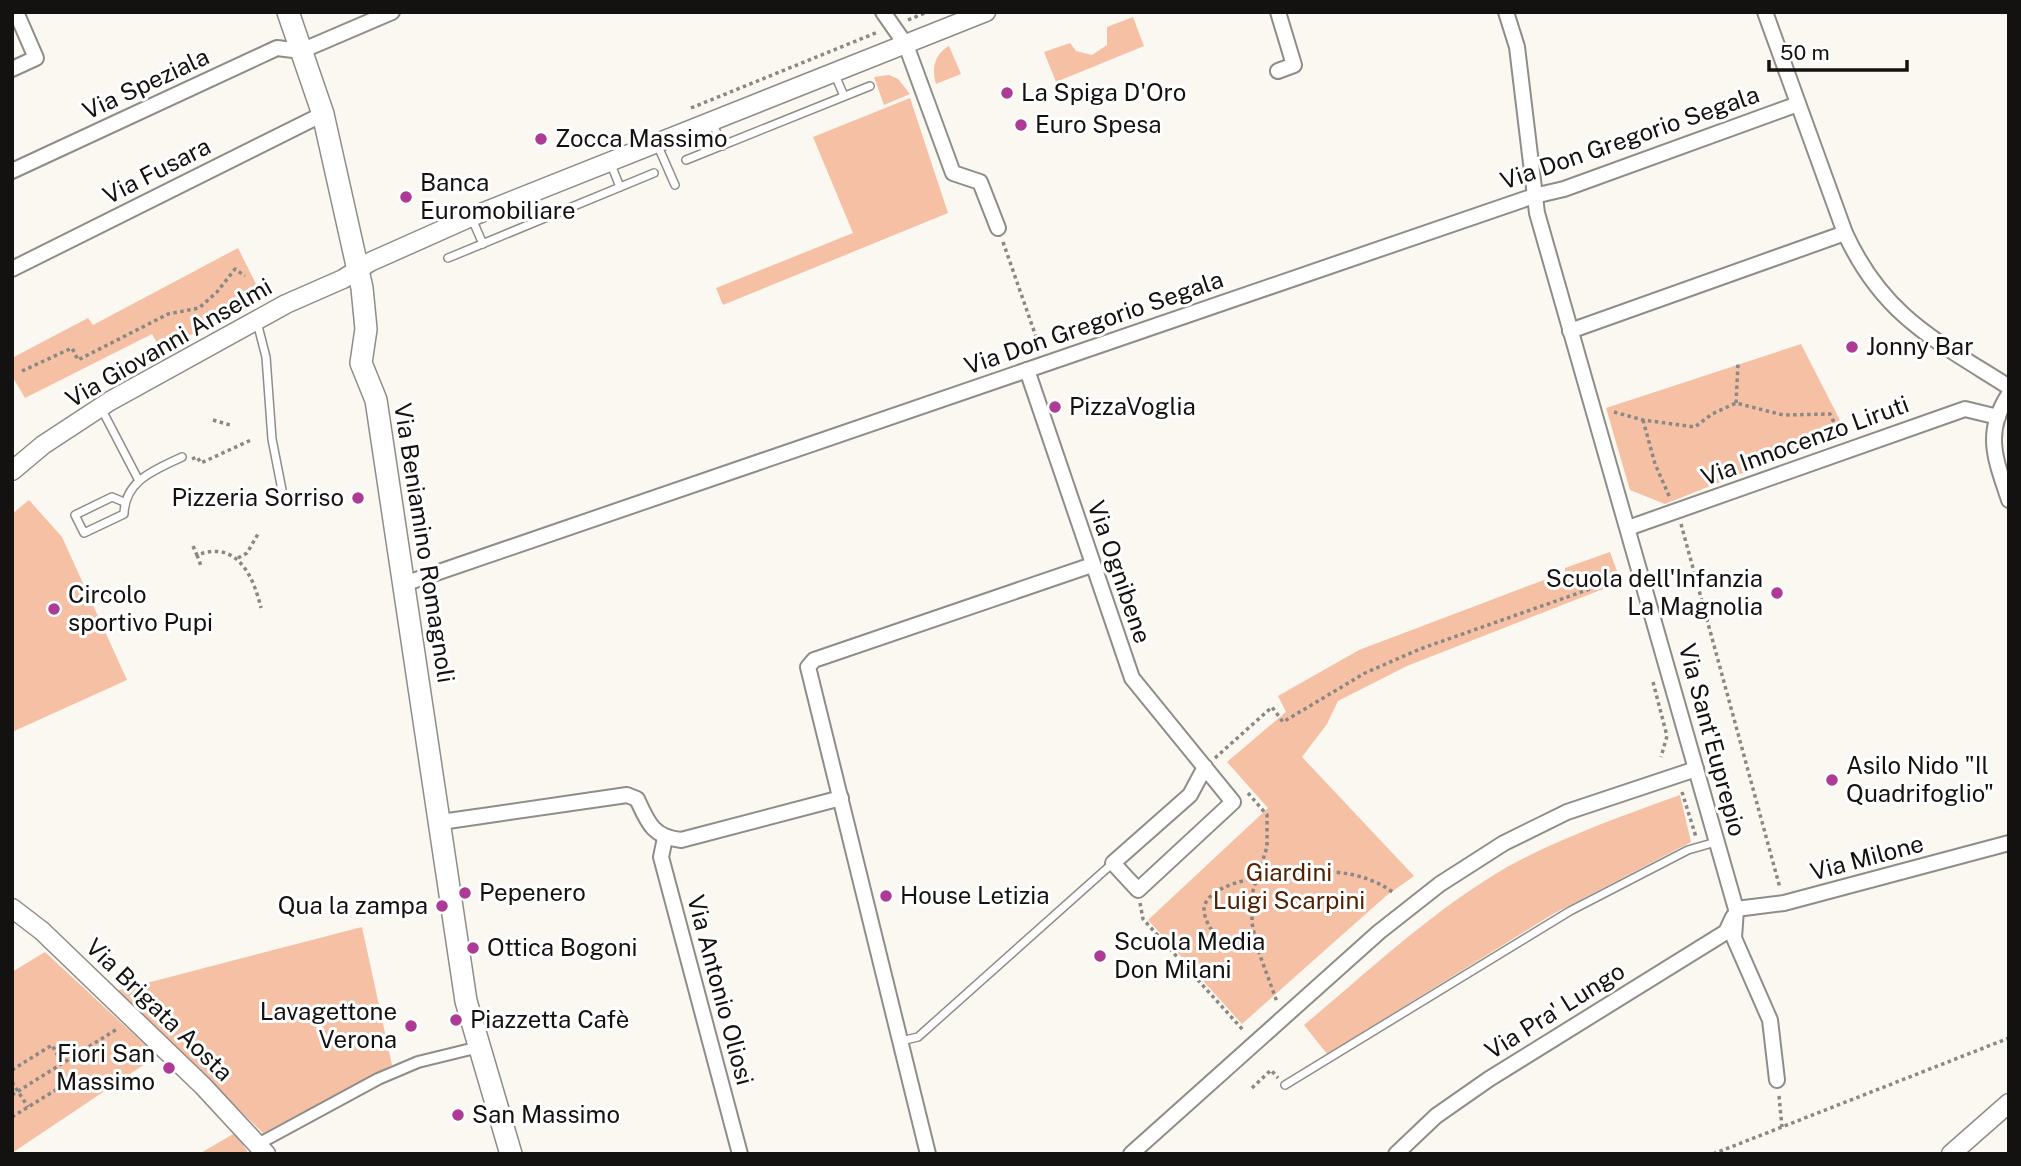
<svg xmlns="http://www.w3.org/2000/svg" width="2021" height="1166" viewBox="0 0 2021 1166" font-family="'Public Sans',sans-serif">
<style>
.green{fill:#f6c0a5}
.lines{fill:none;stroke-linecap:round;stroke-linejoin:round}
.service-casing{stroke:#8f8d87;stroke-width:10}
.pedestrian-casing{stroke:#8f8d87;stroke-width:14}
.minor-casing{stroke:#8f8d87;stroke-width:18}
.tertiary-casing{stroke:#8f8d87;stroke-width:21}
.secondary-casing{stroke:#8f8d87;stroke-width:24}
.path{stroke:#8a8884;stroke-width:3.5;stroke-dasharray:3.5 3.5;stroke-linecap:butt}
.service{stroke:#fff;stroke-width:7}
.pedestrian{stroke:#fff;stroke-width:10}
.minor{stroke:#fff;stroke-width:14}
.tertiary{stroke:#fff;stroke-width:18}
.secondary{stroke:#fff;stroke-width:21}
.poi-dot{fill:#ad3a94;stroke:#fff;stroke-width:2.5}
.labels{text-anchor:middle;stroke-width:6;stroke-linejoin:round;paint-order:stroke}
.street-label{font-size:24px;fill:#131210;stroke:#fff}
.poi-label{font-size:24px;fill:#131210;stroke:#fff;text-anchor:start}
.park-label{font-size:24px;fill:#532102;stroke:#fff}
</style>
<rect width="100%" height="100%" fill="#faf8f1"/>
<!-- green -->
<g class="green">
<path d="M 1133,17 L 1144,46 L 1056,82 L 1044,52 L 1070,43 L 1076,51 L 1092,55 L 1107,45 L 1107,27 Z"/>
<path d="M 949,46 L 961,74 L 936,84 C 931,68 935,54 949,46 Z"/>
<path d="M 889,75 L 898,79 L 910,94 L 884,105 L 874,77 Z"/>
<path d="M 910,98 L 948,213 L 723,305 L 716,288 L 853,233 L 813,137 Z"/>
<path d="M 238,248 L 263,298 L 161,350 L 152,334 L 25,398 L 12,376 L 12,358 L 88,318 L 93,325 Z"/>
<path d="M 1801,344 L 1846,432 L 1665,504 L 1630,490 L 1606,408 Z"/>
<path d="M 29,500 L 62,537 L 127,680 L 12,732 L 12,514 Z"/>
<path d="M 1610,552 L 1621,582 L 1407,666 L 1338,701 L 1327,724 L 1302,757 L 1414,876 L 1386,896 L 1242,1024 L 1148,920 L 1268,808 L 1227,762 L 1286,712 L 1278,696 L 1359,650 L 1565,572 L 1565,568 Z"/>
<path d="M 1680,795 L 1691,842 L 1553,914 L 1327,1054 L 1304,1025 C 1370,970 1433,910 1507,867 C 1562,837 1622,816 1680,795 Z"/>
<path d="M 362,927 L 392,1065 L 263,1133 L 116,991 Z"/>
<path d="M 45,952 L 157,1056 L 12,1153 L 12,972 Z"/>
<path d="M 235,1133 L 249,1154 L 199,1154 Z"/>
</g>
<g class="lines">
<defs>
<g id="service">
<path d="M 835,75 L 844,96"/>
<path d="M 712,121 L 722,146"/>
<path d="M 657,144 L 675,185"/>
<path d="M 686,160 L 870,86"/>
<path d="M 610,162 L 620,187"/>
<path d="M 472,219 L 483,244"/>
<path d="M 448,258 L 654,173"/>
<path d="M 257,322 L 266,357 L 272,439 L 282,490"/>
<path d="M 101,408 L 138,479"/>
<path d="M 124,502 L 112,497 L 75,515 L 84,533 L 124,514 C 125,480 155,470 182,457"/>
<path d="M 901,1041 L 918,1037 L 1113,863"/>
<path d="M 1285,1085 L 1570,911 L 1688,850 L 1716,842"/>
</g>
<path id="pedestrian" d="M 258,1144 L 378,1079 L 418,1062 L 471,1049 L 479,1050"/>
<g id="minor">
<path d="M 883,12 L 906,45 L 953,173 L 980,182 L 998,228"/>
<path d="M 1278,12 L 1294,65 L 1278,71"/>
<path d="M 1506,12 L 1517,47 L 1537,213 L 1736,909 L 1734,938 L 1770,1020 L 1777,1080"/>
<path d="M 1765,12 L 1845,233 C 1883,316 1935,340 2009,387"/>
<path d="M 12,69 L 36,58 L 16,12"/>
<path d="M 12,171 L 277,48 L 301,51 L 392,12"/>
<path d="M 12,269 L 323,114"/>
<path d="M 1570,331 L 1845,233"/>
<path d="M 1027,370 L 1132,678 L 1233,802 L 1138,890 L 1113,863 L 1190,795 L 1205,767"/>
<path d="M 2009,394 C 1983,434 1996,460 2009,500"/>
<path d="M 1628,528 L 1965,409 L 1998,417"/>
<path d="M 404,584 L 1534,196 L 1564,189 L 1798,104"/>
<path d="M 441,822 L 627,795 L 637,799 C 648,823 653,837 681,840 L 841,798"/>
<path d="M 665,838 L 661,857 L 740,1154"/>
<path d="M 1736,909 L 1784,903 L 2009,843"/>
<path d="M 928,1154 L 808,667 L 814,660 L 1092,565"/>
<path d="M 1131,1154 L 1379,932 L 1440,884 L 1504,843 L 1567,812 L 1696,769"/>
<path d="M 1396,1154 L 1436,1116 L 1489,1079 L 1726,932 L 1733,917"/>
</g>
<g id="tertiary">
<path d="M 12,471 L 43,445 L 110,401 L 286,304 L 343,279 L 370,262 L 471,217 L 986,12"/>
<path d="M 12,908 L 42,931 L 203,1086 L 266,1154"/>
<path d="M 1951,1154 L 2009,1103"/>
</g>
<path id="secondary" d="M 288,12 L 323,114 L 362,288 L 366,329 L 361,363 L 376,400 L 466,1001 L 511,1154"/>
</defs>
<!-- service casing -->
<use href="#service" class="service-casing"/>
<!-- pedestrian casing -->
<use href="#pedestrian" class="pedestrian-casing"/>
<!-- minor casing -->
<use href="#minor" class="minor-casing"/>
<!-- tertiary casing -->
<use href="#tertiary" class="tertiary-casing"/>
<!-- secondary casing -->
<use href="#secondary" class="secondary-casing"/>
<!-- path -->
<g class="path">
<path d="M 908,20 L 927,12"/>
<path d="M 691,108 L 878,32"/>
<path d="M 1003,242 L 1041,351"/>
<path d="M 22,371 L 72,348 L 78,360 L 168,314 L 199,308 L 217,292 L 235,269 L 245,276"/>
<path d="M 1736,403 L 1738,364"/>
<path d="M 1614,412 L 1643,420 L 1695,427 L 1712,414 L 1736,403 L 1783,415 L 1830,414 L 1840,435"/>
<path d="M 213,420 L 230,425"/>
<path d="M 1643,420 L 1655,464 L 1670,498"/>
<path d="M 192,459 L 197,457 L 201,463 L 251,440"/>
<path d="M 1681,524 L 1780,888"/>
<path d="M 193,546 L 197,555 C 237,540 253,575 261,608"/>
<path d="M 197,555 L 201,566"/>
<path d="M 238,558 L 247,553 L 258,534"/>
<path d="M 1653,682 L 1667,736 L 1661,757"/>
<path d="M 1215,758 L 1272,707 L 1283,722 L 1365,673 L 1420,649 L 1624,577"/>
<path d="M 1682,792 L 1696,837"/>
<path d="M 1248,793 L 1267,815 L 1267,847 L 1252,894 L 1252,923 L 1257,947 L 1277,1002"/>
<path d="M 1140,903 L 1143,919 L 1243,1030"/>
<path d="M 1257,947 C 1245,944 1226,941 1216,934 C 1210,930 1207,922 1205,916 C 1192,876 1309,869 1334,872 C 1357,874 1376,880 1394,893"/>
<path d="M 12,1070 L 52,1045 L 62,1063"/>
<path d="M 12,1082 L 28,1107"/>
<path d="M 1252,1088 L 1271,1070 L 1278,1078"/>
<path d="M 12,1095 L 117,1029"/>
<path d="M 1779,1096 L 1782,1127"/>
<path d="M 12,1117 L 75,1078"/>
<path d="M 1713,1154 L 2009,1038"/>
</g>
<!-- service -->
<use href="#service" class="service"/>
<!-- pedestrian -->
<use href="#pedestrian" class="pedestrian"/>
<!-- minor -->
<use href="#minor" class="minor"/>
<!-- tertiary -->
<use href="#tertiary" class="tertiary"/>
<!-- secondary -->
<use href="#secondary" class="secondary"/>
</g>
<!-- markers -->
<g class="poi-dot">
<circle cx="1007" cy="93" r="7"/>
<circle cx="1021" cy="125" r="7"/>
<circle cx="541" cy="139" r="7"/>
<circle cx="406" cy="197" r="7"/>
<circle cx="1852" cy="347" r="7"/>
<circle cx="1055" cy="407" r="7"/>
<circle cx="358" cy="498" r="7"/>
<circle cx="1777" cy="593" r="7"/>
<circle cx="54" cy="609" r="7"/>
<circle cx="1832" cy="780" r="7"/>
<circle cx="465" cy="893" r="7"/>
<circle cx="886" cy="896" r="7"/>
<circle cx="442" cy="906" r="7"/>
<circle cx="473" cy="948" r="7"/>
<circle cx="1100" cy="956" r="7"/>
<circle cx="456" cy="1020" r="7"/>
<circle cx="411" cy="1026" r="7"/>
<circle cx="169" cy="1068" r="7"/>
<circle cx="458" cy="1115" r="7"/>
</g>
<g class="labels">
<!-- street labels -->
<g class="street-label">
<text transform="translate(146 84) rotate(-25)" y="8">Via Speziala</text>
<text transform="translate(1630 138) rotate(-19)" y="8">Via Don Gregorio Segala</text>
<text transform="translate(157 171) rotate(-27)" y="8">Via Fusara</text>
<text transform="translate(1094 323) rotate(-19)" y="8">Via Don Gregorio Segala</text>
<text transform="translate(169 343) rotate(-30)" y="8">Via Giovanni Anselmi</text>
<text transform="translate(1805 441) rotate(-20)" y="8">Via Innocenzo Liruti</text>
<text transform="translate(424 543) rotate(81)" y="8">Via Beniamino Romagnoli</text>
<text transform="translate(1119 572) rotate(71)" y="8">Via Ognibene</text>
<text transform="translate(1712 740) rotate(75)" y="8">Via Sant'Euprepio</text>
<text transform="translate(1867 858) rotate(-15)" y="8">Via Milone</text>
<text transform="translate(720 990) rotate(75)" y="8">Via Antonio Oliosi</text>
<text transform="translate(159 1010) rotate(44)" y="8">Via Brigata Aosta</text>
<text transform="translate(1555 1011) rotate(-32)" y="8">Via Pra' Lungo</text>
</g>
<!-- poi labels -->
<g class="poi-label">
<text x="1021" y="101">La Spiga D'Oro</text>
<text x="1035" y="133">Euro Spesa</text>
<text x="555" y="147">Zocca Massimo</text>
<text x="420" y="191">Banca<tspan x="420" dy="28">Euromobiliare</tspan></text>
<text x="1866" y="355">Jonny Bar</text>
<text x="1069" y="415">PizzaVoglia</text>
<text x="344" y="506" text-anchor="end">Pizzeria Sorriso</text>
<text x="1763" y="587" text-anchor="end">Scuola dell'Infanzia<tspan x="1763" dy="28">La Magnolia</tspan></text>
<text x="68" y="603">Circolo<tspan x="68" dy="28">sportivo Pupi</tspan></text>
<text x="1846" y="774">Asilo Nido "Il<tspan x="1846" dy="28">Quadrifoglio"</tspan></text>
<text x="479" y="901">Pepenero</text>
<text x="900" y="904">House Letizia</text>
<text x="428" y="914" text-anchor="end">Qua la zampa</text>
<text x="1114" y="950">Scuola Media<tspan x="1114" dy="28">Don Milani</tspan></text>
<text x="487" y="956">Ottica Bogoni</text>
<text x="397" y="1020" text-anchor="end">Lavagettone<tspan x="397" dy="28">Verona</tspan></text>
<text x="470" y="1028">Piazzetta Cafè</text>
<text x="155" y="1062" text-anchor="end">Fiori San<tspan x="155" dy="28">Massimo</tspan></text>
<text x="472" y="1123">San Massimo</text>
</g>
<!-- park labels -->
<g class="park-label">
<text x="1289" y="881">Giardini<tspan x="1289" dy="28">Luigi Scarpini</tspan></text>
</g>
</g>
<!-- border -->
<rect width="2021" height="1166" fill="none" stroke="#131210" stroke-width="28"/>
<!-- scale -->
<path d="M1769 60v10h138v-10" fill="none" stroke="#131210" stroke-width="3.5"/>
<text x="1780" y="60" font-size="21" fill="#131210" stroke="#ffffff" stroke-width="5" paint-order="stroke">50 m</text>
</svg>
